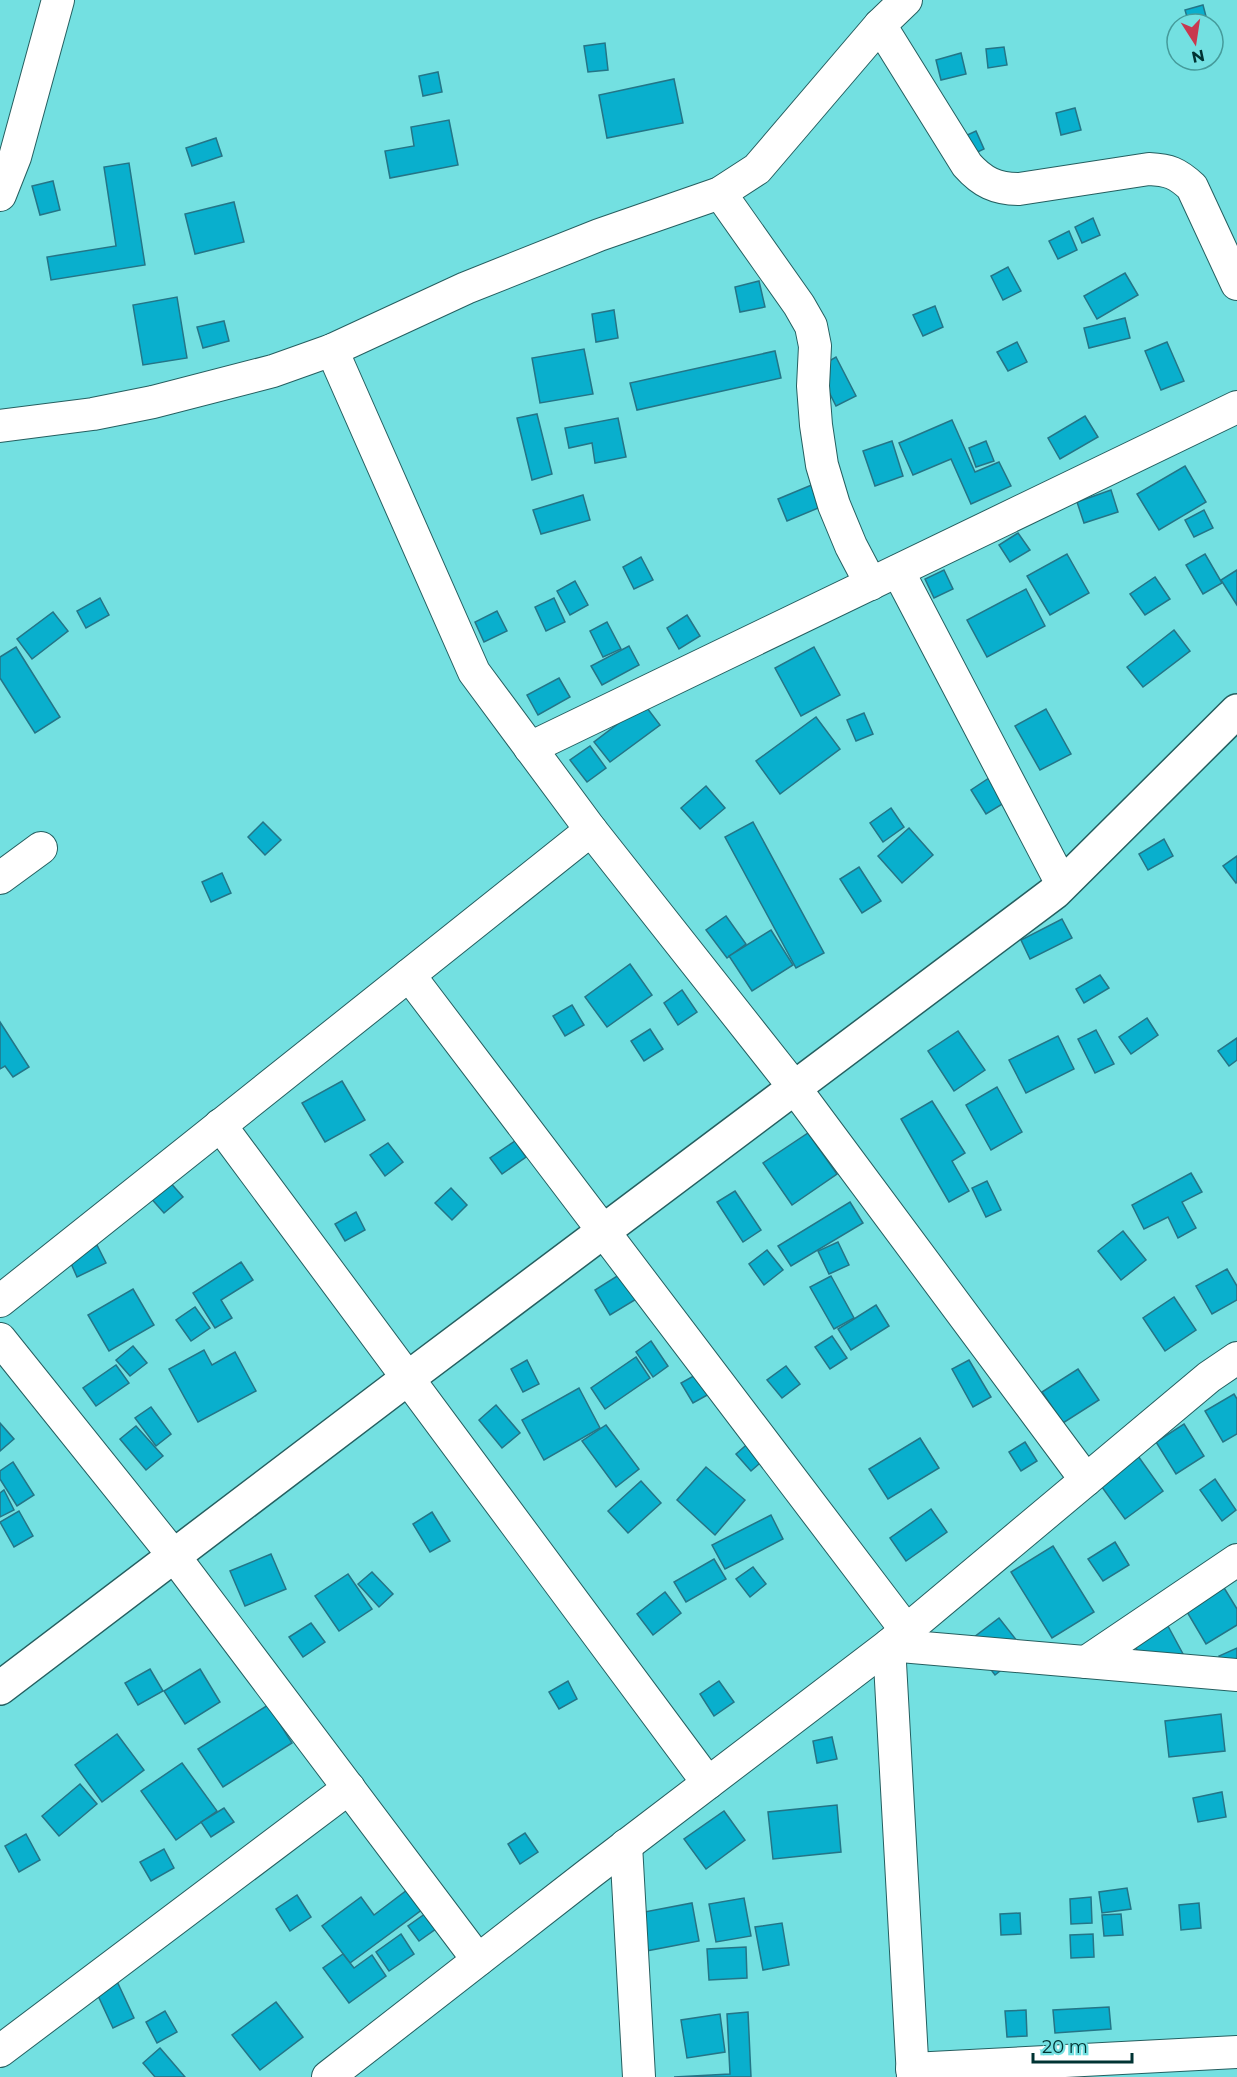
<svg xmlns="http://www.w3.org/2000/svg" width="1237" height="2077" viewBox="0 0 1237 2077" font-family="Montserrat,sans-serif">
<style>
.building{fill:#09afcd;stroke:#247587;stroke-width:1.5}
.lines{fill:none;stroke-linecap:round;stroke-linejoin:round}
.minor-casing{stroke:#255f60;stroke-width:34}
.tertiary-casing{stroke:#255f60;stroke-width:36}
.minor{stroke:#fff;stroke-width:32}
.tertiary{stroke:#fff;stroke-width:33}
</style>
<rect width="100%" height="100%" fill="#73e0e1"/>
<!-- building -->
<g class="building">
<path d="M 1203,5 L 1208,24 L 1189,24 L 1185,10 Z"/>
<path d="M 605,43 L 608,70 L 588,72 L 584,46 Z"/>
<path d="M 1004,47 L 1007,65 L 988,68 L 986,49 Z"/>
<path d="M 961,53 L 966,74 L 941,80 L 936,60 Z"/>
<path d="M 438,72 L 442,92 L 423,96 L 419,76 Z"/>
<path d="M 674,79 L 683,123 L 607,138 L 599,95 Z"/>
<path d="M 1075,108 L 1081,130 L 1061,135 L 1056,113 Z"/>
<path d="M 449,120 L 458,165 L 390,178 L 385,151 L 414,146 L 411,127 Z"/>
<path d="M 976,131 L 984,149 L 961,160 L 952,142 Z"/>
<path d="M 216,138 L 222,156 L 192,166 L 186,148 Z"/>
<path d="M 129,163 L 145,265 L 51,280 L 47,257 L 116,246 L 104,167 Z"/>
<path d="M 53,181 L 60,210 L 40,215 L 32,186 Z"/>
<path d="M 234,202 L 244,242 L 195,254 L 185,214 Z"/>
<path d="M 1093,218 L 1100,235 L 1082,243 L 1075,227 Z"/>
<path d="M 1069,231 L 1077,250 L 1058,259 L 1049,241 Z"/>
<path d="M 1008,267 L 1021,291 L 1003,300 L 991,276 Z"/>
<path d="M 1125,273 L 1138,295 L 1097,319 L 1084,296 Z"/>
<path d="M 759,281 L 765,307 L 740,312 L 735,287 Z"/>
<path d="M 177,297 L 187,358 L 143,365 L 133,305 Z"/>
<path d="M 935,306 L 943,327 L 923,336 L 913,315 Z"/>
<path d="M 614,310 L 618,338 L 596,342 L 592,314 Z"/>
<path d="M 1125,318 L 1130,338 L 1089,348 L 1084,328 Z"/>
<path d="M 224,321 L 229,341 L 203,348 L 197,327 Z"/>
<path d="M 1017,342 L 1027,362 L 1008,371 L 997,352 Z"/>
<path d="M 1167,342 L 1184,381 L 1161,390 L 1145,351 Z"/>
<path d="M 584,349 L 593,394 L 540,403 L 532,358 Z"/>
<path d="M 775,351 L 781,378 L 637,410 L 630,383 Z"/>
<path d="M 836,357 L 856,396 L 836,406 L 817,368 Z"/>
<path d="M 537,414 L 552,474 L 532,480 L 517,418 Z"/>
<path d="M 1085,416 L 1098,437 L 1060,459 L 1048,438 Z"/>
<path d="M 618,418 L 626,457 L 595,463 L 592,443 L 569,448 L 565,428 Z"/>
<path d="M 952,420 L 975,472 L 999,462 L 1011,486 L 971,504 L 951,459 L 913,475 L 899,443 Z"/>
<path d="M 892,441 L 903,476 L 875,486 L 863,451 Z"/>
<path d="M 986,441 L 994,461 L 976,467 L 969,448 Z"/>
<path d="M 1185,466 L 1206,502 L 1159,530 L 1137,494 Z"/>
<path d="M 814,484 L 823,506 L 787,521 L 778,499 Z"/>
<path d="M 1111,490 L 1118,512 L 1084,523 L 1077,502 Z"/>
<path d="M 583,495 L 590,520 L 541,534 L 533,510 Z"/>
<path d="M 1204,510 L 1213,528 L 1194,537 L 1185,520 Z"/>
<path d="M 1018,533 L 1030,550 L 1010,562 L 999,545 Z"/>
<path d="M 1067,554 L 1089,593 L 1050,615 L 1027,576 Z"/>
<path d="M 1205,554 L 1222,583 L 1203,594 L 1186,565 Z"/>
<path d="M 641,557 L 653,580 L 634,589 L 623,567 Z"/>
<path d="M 944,570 L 953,589 L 934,598 L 925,579 Z"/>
<path d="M 1237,570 L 1237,605 L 1221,580 Z"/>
<path d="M 1155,577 L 1170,599 L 1145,615 L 1130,594 Z"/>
<path d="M 575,581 L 588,605 L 570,615 L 557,591 Z"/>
<path d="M 1026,589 L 1045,626 L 987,657 L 967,620 Z"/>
<path d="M 100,598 L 109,615 L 86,628 L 77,611 Z"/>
<path d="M 554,598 L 565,622 L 546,631 L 535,607 Z"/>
<path d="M 497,611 L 507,631 L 484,642 L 475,622 Z"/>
<path d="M 53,612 L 68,631 L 32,659 L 17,639 Z"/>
<path d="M 687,615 L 700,636 L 679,649 L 667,628 Z"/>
<path d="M 607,622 L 621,649 L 603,657 L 590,631 Z"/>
<path d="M 1174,630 L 1190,651 L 1143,687 L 1127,667 Z"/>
<path d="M 629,646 L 639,665 L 602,685 L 591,666 Z"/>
<path d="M 16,647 L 60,717 L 35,733 L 0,678 L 0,657 Z"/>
<path d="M 814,647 L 840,695 L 801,716 L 775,668 Z"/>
<path d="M 559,678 L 570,697 L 538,715 L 527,695 Z"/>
<path d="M 644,704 L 660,725 L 610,762 L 594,742 Z"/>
<path d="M 1046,709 L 1071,754 L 1040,770 L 1015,726 Z"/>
<path d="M 864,713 L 873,734 L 856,741 L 847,720 Z"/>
<path d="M 816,717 L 840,749 L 780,794 L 756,761 Z"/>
<path d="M 590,746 L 606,768 L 587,782 L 570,760 Z"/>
<path d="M 989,778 L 1004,803 L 986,814 L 971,790 Z"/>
<path d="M 706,786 L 725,808 L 700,829 L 681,808 Z"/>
<path d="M 891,808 L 904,827 L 883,842 L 870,823 Z"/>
<path d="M 263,822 L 281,840 L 265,855 L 248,837 Z"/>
<path d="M 753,822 L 824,953 L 796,968 L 725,837 Z"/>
<path d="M 909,828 L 933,855 L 902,883 L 878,856 Z"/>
<path d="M 1164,839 L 1173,856 L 1148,870 L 1139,854 Z"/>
<path d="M 1237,856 L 1237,882 L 1236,883 L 1223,866 Z"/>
<path d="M 859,867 L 881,901 L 862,913 L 840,879 Z"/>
<path d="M 222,873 L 231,893 L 211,902 L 202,882 Z"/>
<path d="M 726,916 L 746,944 L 727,958 L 706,930 Z"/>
<path d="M 1062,919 L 1072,938 L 1030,959 L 1021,940 Z"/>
<path d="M 771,930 L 793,965 L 752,991 L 729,956 Z"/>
<path d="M 630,964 L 652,995 L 607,1027 L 585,997 Z"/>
<path d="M 1100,975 L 1109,988 L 1084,1003 L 1076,989 Z"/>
<path d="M 682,990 L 697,1012 L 678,1025 L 664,1003 Z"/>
<path d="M 572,1005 L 584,1025 L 565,1036 L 553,1016 Z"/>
<path d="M 1147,1018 L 1158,1035 L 1131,1054 L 1119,1037 Z"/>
<path d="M 0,1022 L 29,1067 L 13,1077 L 5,1066 L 0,1069 Z"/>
<path d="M 650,1029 L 663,1049 L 644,1061 L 631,1041 Z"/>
<path d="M 1096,1030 L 1114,1064 L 1095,1073 L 1078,1039 Z"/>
<path d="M 958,1031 L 985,1070 L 954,1091 L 928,1051 Z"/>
<path d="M 1058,1036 L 1074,1069 L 1026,1093 L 1009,1060 Z"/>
<path d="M 1237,1038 L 1237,1060 L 1229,1066 L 1218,1051 Z"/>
<path d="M 342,1081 L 365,1120 L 325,1142 L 302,1103 Z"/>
<path d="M 997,1087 L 1022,1132 L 991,1150 L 966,1105 Z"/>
<path d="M 932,1101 L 965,1153 L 952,1161 L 969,1191 L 949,1202 L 901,1119 Z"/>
<path d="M 808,1133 L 837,1174 L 792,1205 L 763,1163 Z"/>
<path d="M 515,1141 L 526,1157 L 502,1174 L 490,1158 Z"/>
<path d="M 388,1143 L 403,1162 L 385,1176 L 370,1155 Z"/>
<path d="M 1191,1173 L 1202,1192 L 1182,1202 L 1196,1228 L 1178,1238 L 1168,1217 L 1144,1229 L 1132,1205 Z"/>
<path d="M 168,1180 L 183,1197 L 164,1213 L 149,1196 Z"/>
<path d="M 987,1181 L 1001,1210 L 986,1217 L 972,1188 Z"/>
<path d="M 451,1188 L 467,1205 L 452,1220 L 435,1203 Z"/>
<path d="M 735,1191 L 761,1230 L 743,1242 L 717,1202 Z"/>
<path d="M 850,1202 L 863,1223 L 791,1266 L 778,1246 Z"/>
<path d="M 356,1212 L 365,1230 L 345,1241 L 335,1224 Z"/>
<path d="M 1123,1231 L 1146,1260 L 1121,1280 L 1098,1251 Z"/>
<path d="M 838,1242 L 849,1265 L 829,1274 L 818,1251 Z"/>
<path d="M 97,1245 L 106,1263 L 77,1277 L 69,1259 Z"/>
<path d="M 767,1250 L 783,1270 L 764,1285 L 749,1264 Z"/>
<path d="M 241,1262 L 253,1280 L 221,1300 L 232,1318 L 215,1328 L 193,1293 Z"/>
<path d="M 1227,1269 L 1237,1286 L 1237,1300 L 1212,1314 L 1196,1286 Z"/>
<path d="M 622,1273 L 638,1298 L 610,1315 L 595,1290 Z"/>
<path d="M 831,1276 L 854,1318 L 834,1329 L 810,1287 Z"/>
<path d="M 133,1289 L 154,1325 L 109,1351 L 88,1315 Z"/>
<path d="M 1174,1297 L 1196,1330 L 1165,1351 L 1143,1318 Z"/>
<path d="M 876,1305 L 889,1326 L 851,1350 L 838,1329 Z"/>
<path d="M 195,1307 L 210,1328 L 191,1341 L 176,1320 Z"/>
<path d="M 832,1336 L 847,1358 L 830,1369 L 815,1347 Z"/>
<path d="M 651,1341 L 668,1366 L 653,1377 L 636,1352 Z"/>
<path d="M 133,1346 L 147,1363 L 130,1376 L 116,1360 Z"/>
<path d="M 204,1350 L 212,1365 L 235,1352 L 256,1391 L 198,1422 L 169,1369 Z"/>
<path d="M 636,1357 L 650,1378 L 605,1409 L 591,1388 Z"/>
<path d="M 527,1360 L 539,1384 L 523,1392 L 511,1369 Z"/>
<path d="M 969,1360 L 991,1397 L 973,1407 L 952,1369 Z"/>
<path d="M 116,1365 L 129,1383 L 96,1406 L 83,1388 Z"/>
<path d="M 786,1366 L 800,1384 L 782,1398 L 767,1380 Z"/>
<path d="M 1078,1369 L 1099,1400 L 1063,1423 L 1042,1392 Z"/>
<path d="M 699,1373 L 711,1393 L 693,1403 L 681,1383 Z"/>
<path d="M 579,1388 L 600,1428 L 544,1460 L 522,1420 Z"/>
<path d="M 1234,1394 L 1237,1399 L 1237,1434 L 1223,1442 L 1205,1411 Z"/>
<path d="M 496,1405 L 520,1433 L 502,1448 L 479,1420 Z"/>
<path d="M 151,1407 L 171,1434 L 156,1446 L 135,1418 Z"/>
<path d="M 0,1423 L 14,1439 L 0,1451 Z"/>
<path d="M 1184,1424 L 1204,1456 L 1176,1474 L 1156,1442 Z"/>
<path d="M 606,1425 L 639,1469 L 616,1487 L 582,1441 Z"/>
<path d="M 136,1426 L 163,1456 L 146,1470 L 120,1439 Z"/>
<path d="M 920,1438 L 939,1468 L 888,1499 L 869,1469 Z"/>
<path d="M 752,1440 L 767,1457 L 751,1471 L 736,1454 Z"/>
<path d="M 1025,1442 L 1037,1461 L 1021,1471 L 1009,1452 Z"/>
<path d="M 1138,1456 L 1163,1491 L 1125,1519 L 1099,1483 Z"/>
<path d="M 13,1462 L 34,1495 L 17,1506 L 0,1479 L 0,1471 Z"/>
<path d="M 706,1467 L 745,1500 L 715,1535 L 677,1500 Z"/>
<path d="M 1215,1479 L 1236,1510 L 1222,1521 L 1200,1490 Z"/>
<path d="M 641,1481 L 661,1503 L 628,1533 L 608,1511 Z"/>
<path d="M 4,1490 L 14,1510 L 0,1517 L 0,1493 Z"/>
<path d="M 931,1509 L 947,1532 L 906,1561 L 890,1538 Z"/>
<path d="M 19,1511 L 33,1536 L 14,1547 L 0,1522 Z"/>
<path d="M 432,1512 L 450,1541 L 430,1552 L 413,1524 Z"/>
<path d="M 771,1515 L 783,1539 L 725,1569 L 712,1545 Z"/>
<path d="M 1115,1542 L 1129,1565 L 1103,1581 L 1088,1559 Z"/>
<path d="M 1053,1546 L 1094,1612 L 1052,1638 L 1011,1572 Z"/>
<path d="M 271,1554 L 286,1589 L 245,1606 L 230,1571 Z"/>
<path d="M 714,1559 L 726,1579 L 686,1602 L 674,1582 Z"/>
<path d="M 753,1567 L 766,1584 L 750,1597 L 736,1579 Z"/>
<path d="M 372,1572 L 393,1594 L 379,1607 L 358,1584 Z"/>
<path d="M 348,1574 L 372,1609 L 339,1631 L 315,1596 Z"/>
<path d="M 1218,1578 L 1237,1609 L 1237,1625 L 1206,1644 L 1180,1600 Z"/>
<path d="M 665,1592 L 681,1613 L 653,1635 L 637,1614 Z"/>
<path d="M 1162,1615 L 1183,1654 L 1149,1672 L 1128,1633 Z"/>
<path d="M 999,1618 L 1025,1651 L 995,1675 L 969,1641 Z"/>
<path d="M 311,1623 L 325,1642 L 303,1657 L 289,1637 Z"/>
<path d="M 1237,1648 L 1237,1668 L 1227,1672 L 1219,1656 Z"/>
<path d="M 150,1669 L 163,1691 L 138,1705 L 125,1683 Z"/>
<path d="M 200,1669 L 220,1702 L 185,1724 L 164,1691 Z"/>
<path d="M 568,1681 L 577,1699 L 559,1709 L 549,1692 Z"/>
<path d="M 719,1681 L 734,1702 L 714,1716 L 700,1694 Z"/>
<path d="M 268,1705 L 292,1743 L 223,1787 L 198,1749 Z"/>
<path d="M 1221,1714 L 1225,1751 L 1169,1757 L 1165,1721 Z"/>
<path d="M 117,1734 L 144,1770 L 102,1802 L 75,1765 Z"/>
<path d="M 832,1737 L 837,1759 L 817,1763 L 813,1741 Z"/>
<path d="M 182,1763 L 217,1811 L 176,1840 L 141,1791 Z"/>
<path d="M 80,1784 L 97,1804 L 59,1836 L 42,1816 Z"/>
<path d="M 1222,1792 L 1226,1817 L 1198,1822 L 1193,1798 Z"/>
<path d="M 837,1805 L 841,1852 L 773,1859 L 768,1812 Z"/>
<path d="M 224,1808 L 234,1822 L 211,1837 L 201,1822 Z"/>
<path d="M 724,1811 L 745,1840 L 706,1869 L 684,1839 Z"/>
<path d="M 525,1833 L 538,1852 L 520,1864 L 508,1844 Z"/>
<path d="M 26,1834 L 40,1860 L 19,1872 L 5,1846 Z"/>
<path d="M 164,1849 L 174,1868 L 151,1881 L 140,1862 Z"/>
<path d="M 411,1887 L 427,1906 L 350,1963 L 322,1926 L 361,1897 L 374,1915 Z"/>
<path d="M 1127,1888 L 1131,1909 L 1102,1913 L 1099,1892 Z"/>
<path d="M 297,1895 L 311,1917 L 290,1931 L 276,1909 Z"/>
<path d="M 1091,1897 L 1092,1923 L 1071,1924 L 1070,1899 Z"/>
<path d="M 744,1898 L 751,1936 L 716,1942 L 709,1904 Z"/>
<path d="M 692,1903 L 699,1941 L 646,1951 L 639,1913 Z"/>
<path d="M 1199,1903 L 1201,1928 L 1181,1930 L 1179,1905 Z"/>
<path d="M 429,1911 L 440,1926 L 419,1941 L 408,1926 Z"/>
<path d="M 1020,1913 L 1021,1934 L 1001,1935 L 1000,1914 Z"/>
<path d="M 1121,1914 L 1123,1935 L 1104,1936 L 1102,1915 Z"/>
<path d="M 782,1923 L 789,1965 L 763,1970 L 755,1927 Z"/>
<path d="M 401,1934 L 414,1954 L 389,1971 L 376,1952 Z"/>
<path d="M 1093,1934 L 1094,1957 L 1071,1958 L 1070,1935 Z"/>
<path d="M 746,1947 L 747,1978 L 709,1980 L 707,1949 Z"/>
<path d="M 343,1954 L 354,1968 L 372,1955 L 386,1976 L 349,2003 L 323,1968 Z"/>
<path d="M 115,1977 L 134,2018 L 113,2028 L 94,1987 Z"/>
<path d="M 276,2002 L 303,2037 L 260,2070 L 232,2035 Z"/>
<path d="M 1109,2007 L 1111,2029 L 1055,2033 L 1053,2010 Z"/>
<path d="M 1026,2010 L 1027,2036 L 1007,2037 L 1005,2011 Z"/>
<path d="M 165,2011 L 177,2032 L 157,2043 L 146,2022 Z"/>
<path d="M 748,2012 L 751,2077 L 674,2077 L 730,2074 L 727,2014 Z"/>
<path d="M 720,2014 L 725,2052 L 687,2058 L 681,2020 Z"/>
<path d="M 160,2048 L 185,2077 L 155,2077 L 143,2063 Z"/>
</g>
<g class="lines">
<defs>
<g id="minor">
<path d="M 880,25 L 967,165 C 982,182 996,189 1019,189 L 1149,169 C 1169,170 1177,173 1192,187 L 1237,284"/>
<path d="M 720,193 L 799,305 L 811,326 L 815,346 L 813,386 L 816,425 L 822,465 L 834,505 L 851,546 L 871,584"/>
<path d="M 0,195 L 15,157 L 58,0"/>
<path d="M 332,350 L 474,672 L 591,830 L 794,1087 L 1086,1480"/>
<path d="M 0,426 L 93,414 L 153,402 L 273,371 L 332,350 L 466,288 L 599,235 L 720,193 L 757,169 L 880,25 L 906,0"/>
<path d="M 898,571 L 1062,884"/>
<path d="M 530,748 L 1237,407"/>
<path d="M 0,878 L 41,848"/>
<path d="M 409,975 L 906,1630"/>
<path d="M 220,1125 L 708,1783"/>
<path d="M 0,1301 L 591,830"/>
<path d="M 0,1339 L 174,1556 L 478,1960"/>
<path d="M 1086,1662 L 1237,1560"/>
<path d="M 626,1845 L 639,2077"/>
<path d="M 0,2051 L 349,1788"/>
<path d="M 912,2069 L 1237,2052"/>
<path d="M 328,2077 L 590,1873 L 889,1645 L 1237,1675"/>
<path d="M 913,2077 L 889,1645 L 1209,1377 L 1237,1358"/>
</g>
<path id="tertiary" d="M 0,1688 L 412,1375 L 1055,892 L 1237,711"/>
</defs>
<!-- minor casing -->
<use href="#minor" class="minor-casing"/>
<!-- tertiary casing -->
<use href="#tertiary" class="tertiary-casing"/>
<!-- minor -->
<use href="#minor" class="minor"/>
<!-- tertiary -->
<use href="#tertiary" class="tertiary"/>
</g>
<!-- north arrow -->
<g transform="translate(1195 42) rotate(168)"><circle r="28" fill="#73e0e1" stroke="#459b9b" stroke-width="1.5"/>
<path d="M0-4.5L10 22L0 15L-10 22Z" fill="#c8384f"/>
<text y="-9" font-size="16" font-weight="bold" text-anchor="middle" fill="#003333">N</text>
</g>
<!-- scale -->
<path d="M1033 2053v9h99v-9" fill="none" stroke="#003333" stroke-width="3"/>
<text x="1042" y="2053" font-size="18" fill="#003333" stroke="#73e0e1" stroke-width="4.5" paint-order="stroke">20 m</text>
</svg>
